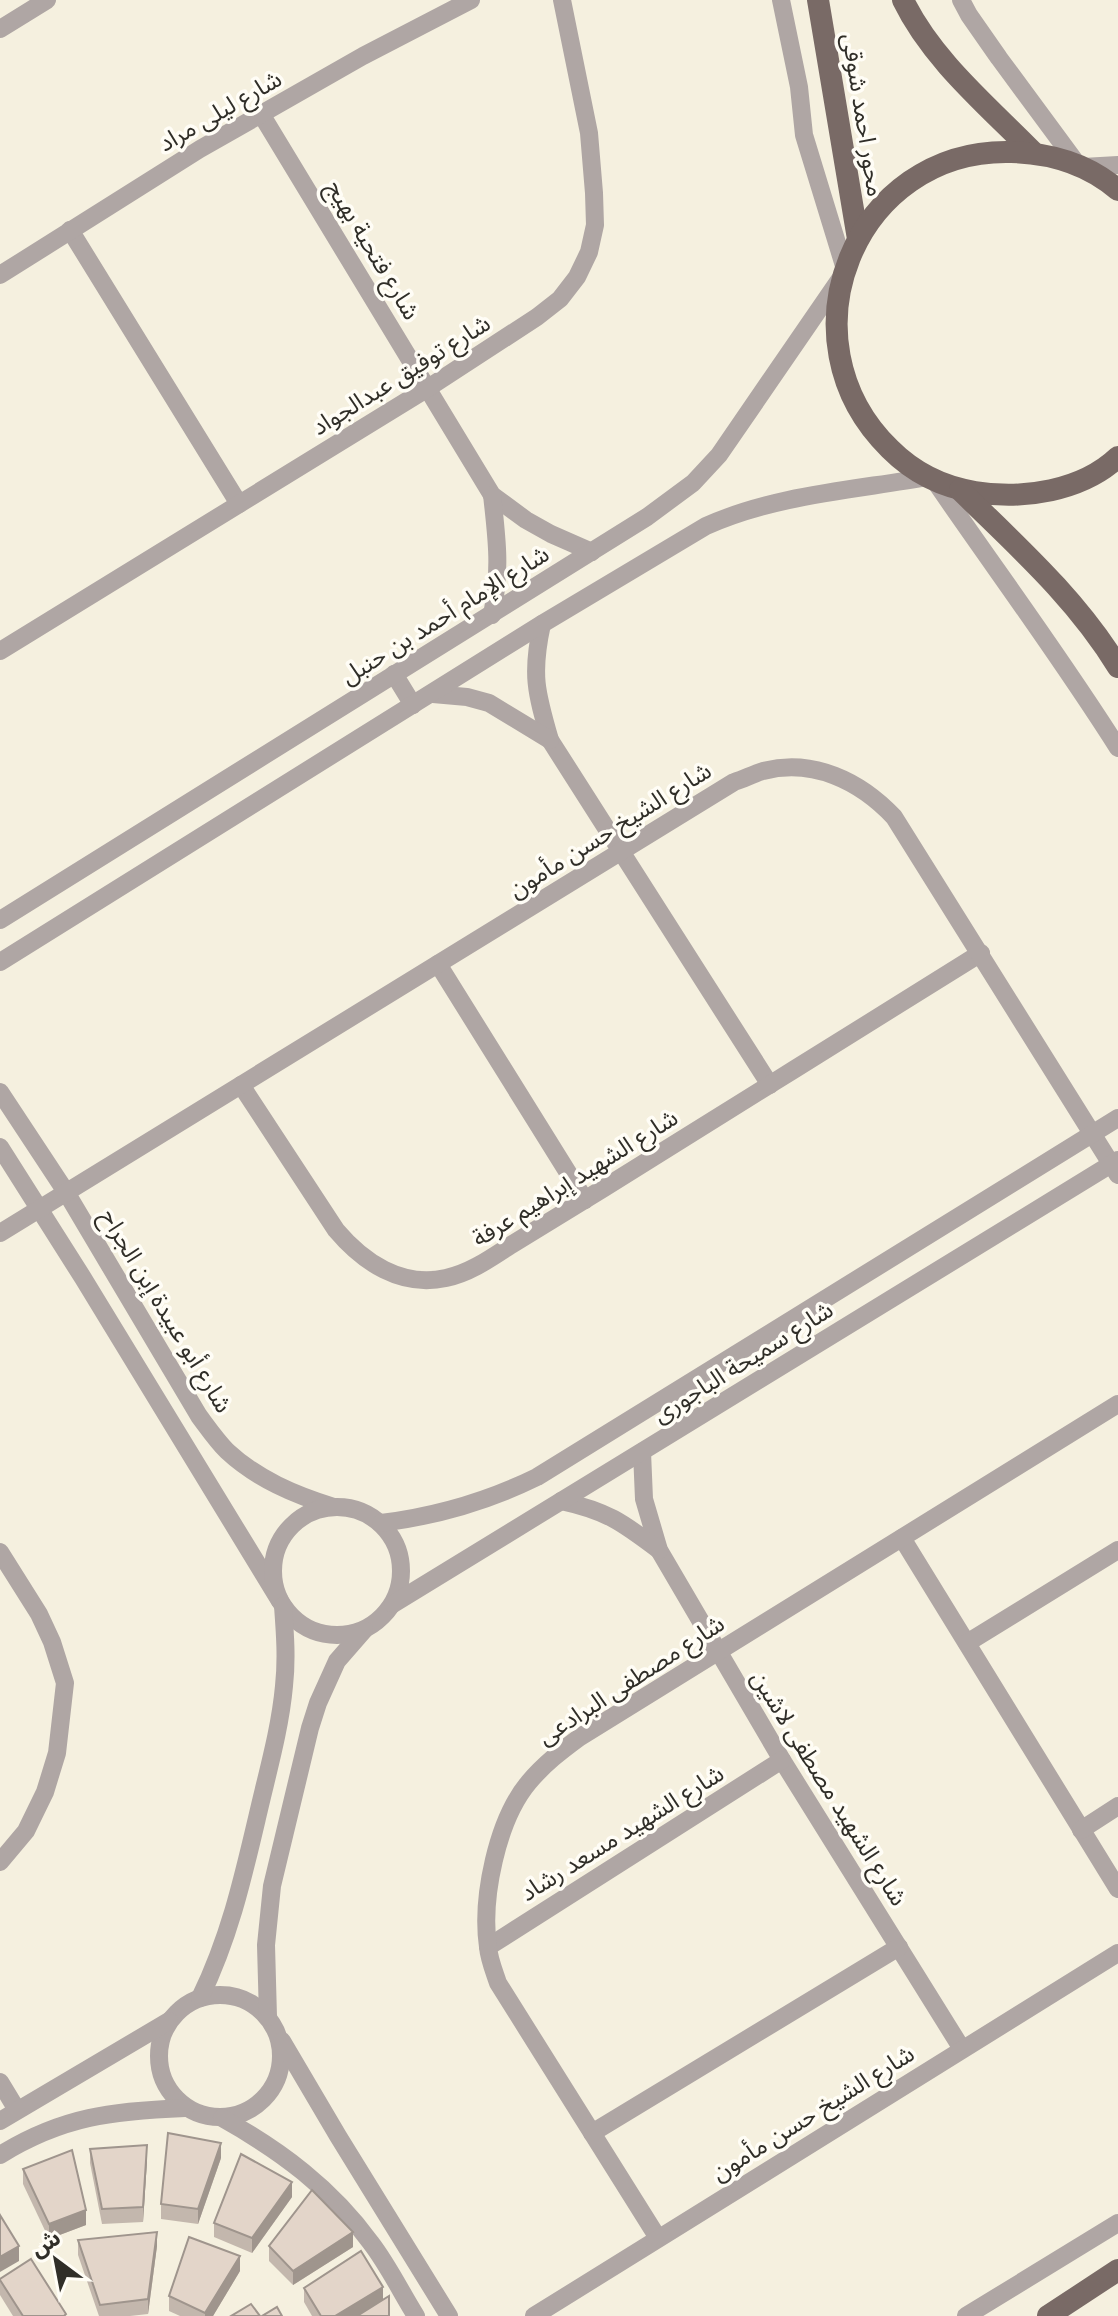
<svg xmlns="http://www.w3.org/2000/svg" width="1118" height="2316" viewBox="0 0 1118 2316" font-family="Figtree,'Noto Sans Arabic',sans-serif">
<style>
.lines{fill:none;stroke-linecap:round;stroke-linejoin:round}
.minor{stroke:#afa6a4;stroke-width:18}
.major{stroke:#796a66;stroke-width:22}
.wall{fill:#c3b7ad}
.shaded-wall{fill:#9f958d}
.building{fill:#e3d5c9;stroke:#9f958d;stroke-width:2}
.labels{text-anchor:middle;stroke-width:7;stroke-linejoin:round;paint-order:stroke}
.street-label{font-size:24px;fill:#302e28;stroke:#fffdf6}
</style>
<rect width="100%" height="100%" fill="#f5f0df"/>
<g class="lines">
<!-- minor -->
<g class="minor">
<path d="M 781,0 L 799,87 L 804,135 L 845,269"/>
<path d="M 961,0 L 969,15 L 999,58 L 1078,165"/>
<path d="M 0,29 L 47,0"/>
<path d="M 261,114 L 492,495 L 526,520 L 551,534 L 592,552"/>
<path d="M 1083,167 L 1118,165"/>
<path d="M 70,230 L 239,504"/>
<path d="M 0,275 L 200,149 L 363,56 L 471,0"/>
<path d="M 934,480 C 995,569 1060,656 1118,748"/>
<path d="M 492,615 C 501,570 497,539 492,495"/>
<path d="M 542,624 C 531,674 536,692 550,740 L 770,1085"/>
<path d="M 0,651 L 428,388 L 537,317 L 560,299 L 577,277 L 589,252 L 595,225 L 594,193 L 589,133 L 562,0"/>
<path d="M 394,674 L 413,705"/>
<path d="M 433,694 L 467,697 L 489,703 L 550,740"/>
<path d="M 0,920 L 647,517 L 693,483 L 719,455 L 842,276"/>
<path d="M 0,962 L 542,624 L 706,526 C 775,495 854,490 928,477"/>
<path d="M 438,964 L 585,1200"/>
<path d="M 241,1085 L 336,1230 C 363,1262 401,1288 446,1278 C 470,1273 491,1258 511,1245 C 542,1226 573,1207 604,1188 C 730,1110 855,1031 981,953"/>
<path d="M 0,1092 L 66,1192 L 199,1416 C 208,1428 217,1441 227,1451 C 257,1479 295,1495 334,1507"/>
<path d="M 0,1147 L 83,1278 L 280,1601"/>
<path d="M 0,1233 L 734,782 C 744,779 753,774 763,771 C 813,758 860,781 894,817 L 1118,1175"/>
<path d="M 642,1452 L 644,1499 L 659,1550 L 782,1760 L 962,2049"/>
<path d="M 561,1501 C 607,1511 622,1522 659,1550"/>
<circle cx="337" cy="1571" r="64"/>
<path d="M 381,1523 C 437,1516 486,1502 537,1477 L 1118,1118"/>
<path d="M 902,1538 L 1118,1889"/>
<path d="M 0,1552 L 39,1614 L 52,1642 L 65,1683 L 57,1753 L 45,1792 L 26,1831 L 0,1862"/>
<path d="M 393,1604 L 1118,1160"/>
<path d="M 967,1643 L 1118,1550"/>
<path d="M 1081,1830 L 1118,1806"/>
<path d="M 488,1947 L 782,1760"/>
<circle cx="220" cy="2056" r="61"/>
<path d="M 200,1998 C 229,1938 242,1882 257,1818 C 267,1774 280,1730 284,1686 C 287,1659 285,1633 283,1606"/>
<path d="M 268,2017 L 266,1945 L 272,1886 L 310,1728 L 318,1703 L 337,1661 L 364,1630"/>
<path d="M 282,2041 L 338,2136 L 449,2316"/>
<path d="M 0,2082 L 17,2110"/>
<path d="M 222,2118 C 281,2151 331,2188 371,2243 C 388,2265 401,2292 416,2316"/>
<path d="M 0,2121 L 169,2021"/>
<path d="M 592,2133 L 899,1947"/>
<path d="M 0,2155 C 63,2116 113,2111 185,2108"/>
<path d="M 658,2238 L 498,1983 C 494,1971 489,1959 488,1947 C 481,1898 497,1820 529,1782 C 544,1764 561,1751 580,1737 L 1118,1404"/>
<path d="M 534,2316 L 1118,1953"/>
<path d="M 966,2316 L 1118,2223"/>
</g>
<!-- major -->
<g class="major">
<path d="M 818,0 L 858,239"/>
<path d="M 903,0 C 932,60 988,106 1034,153"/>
<path d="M 1118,190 C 1088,164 1050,153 1011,152 C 854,148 778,340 890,449 C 913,472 943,487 975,492 C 1023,500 1082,491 1118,457"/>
<path d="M 960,490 C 1016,545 1076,598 1118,667"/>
<path d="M 1048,2316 L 1118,2270"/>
</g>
</g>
<!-- wall -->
<g class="wall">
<path d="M 90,2149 L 147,2160 L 143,2222 L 102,2224 L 90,2163 Z"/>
<path d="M 221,2158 L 198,2224 L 161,2219 L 161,2204 Z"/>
<path d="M 23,2169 L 86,2225 L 49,2239 L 23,2184 Z"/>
<path d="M 292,2197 L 252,2253 L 214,2237 L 214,2223 Z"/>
<path d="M 78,2240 L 157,2246 L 148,2314 L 130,2316 L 99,2316 L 78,2255 Z"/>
<path d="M 269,2246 L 353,2247 L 293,2285 L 269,2261 Z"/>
<path d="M 240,2271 L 213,2316 L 180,2316 L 169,2311 L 169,2296 Z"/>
<path d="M 0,2279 L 66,2316 L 13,2316 L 0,2295 Z"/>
<path d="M 304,2288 L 383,2300 L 389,2316 L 312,2316 L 304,2302 Z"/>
</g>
<!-- shaded-wall -->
<g class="shaded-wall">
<path d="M 221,2143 L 221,2158 L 198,2224 L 198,2209 Z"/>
<path d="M 147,2145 L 147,2160 L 143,2222 L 143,2207 Z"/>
<path d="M 292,2182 L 292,2197 L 252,2253 L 252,2238 Z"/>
<path d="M 86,2210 L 86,2225 L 49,2239 L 49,2224 Z"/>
<path d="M 157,2232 L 157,2246 L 148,2314 L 148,2299 Z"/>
<path d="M 353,2232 L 353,2247 L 293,2285 L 293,2271 Z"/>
<path d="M 19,2246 L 19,2261 L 0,2272 L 0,2257 Z"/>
<path d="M 240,2256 L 240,2271 L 213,2316 L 205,2316 L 205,2313 Z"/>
<path d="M 383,2287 L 383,2301 L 359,2316 L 335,2316 Z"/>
</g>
<!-- building -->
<g class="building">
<path d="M 168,2133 L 221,2143 L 198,2209 L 161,2204 Z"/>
<path d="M 147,2145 L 143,2207 L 102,2209 L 90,2149 Z"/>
<path d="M 72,2150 L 86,2210 L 49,2224 L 23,2169 Z"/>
<path d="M 241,2154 L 292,2182 L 252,2238 L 214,2223 Z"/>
<path d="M 312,2190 L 353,2232 L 293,2271 L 269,2246 Z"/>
<path d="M 0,2215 L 19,2246 L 0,2257 Z"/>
<path d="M 157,2232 L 148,2299 L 100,2305 L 78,2240 Z"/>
<path d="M 189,2237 L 240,2256 L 205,2313 L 169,2296 Z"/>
<path d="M 361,2251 L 383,2287 L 335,2316 L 321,2316 L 304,2288 Z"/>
<path d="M 31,2259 L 66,2314 L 64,2316 L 23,2316 L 0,2280 L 0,2279 Z"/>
<path d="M 389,2296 L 389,2316 L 357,2316 Z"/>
<path d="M 251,2304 L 260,2316 L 231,2316 Z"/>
<path d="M 277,2307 L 282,2316 L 262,2316 Z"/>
</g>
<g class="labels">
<!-- street labels -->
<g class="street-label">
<text transform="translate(220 111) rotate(-30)" y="8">شارع ليلى مراد</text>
<text transform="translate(863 115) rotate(81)" y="8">محور احمد شوقى</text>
<text transform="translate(373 250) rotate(59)" y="8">شارع فتحية بهيج</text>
<text transform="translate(401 375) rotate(-32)" y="8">شارع توفيق عبدالجواد</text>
<text transform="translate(445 615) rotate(-32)" y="8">شارع الإمام أحمد بن حنبل</text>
<text transform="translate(610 830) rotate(-32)" y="8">شارع الشيخ حسن مأمون</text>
<text transform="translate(575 1178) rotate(-32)" y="8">شارع الشهيد إبراهيم عرفة</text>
<text transform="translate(166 1311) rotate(59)" y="8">شارع أبو عبيدة إبن الجراح</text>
<text transform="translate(743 1362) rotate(-32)" y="8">شارع سميحة الباجورى</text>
<text transform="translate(631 1680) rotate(-33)" y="8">شارع مصطفى البرادعى</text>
<text transform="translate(829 1788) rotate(58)" y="8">شارع الشهيد مصطفى لاشين</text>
<text transform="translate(622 1833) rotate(-32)" y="8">شارع الشهيد مسعد رشاد</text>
<text transform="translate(813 2113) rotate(-32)" y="8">شارع الشيخ حسن مأمون</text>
</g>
</g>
<!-- north arrow -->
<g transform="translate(56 2260) rotate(328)" stroke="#fffdf6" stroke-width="6" paint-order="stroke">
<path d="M0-6L14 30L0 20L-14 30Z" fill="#302e28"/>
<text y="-12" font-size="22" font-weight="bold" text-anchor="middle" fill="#302e28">ش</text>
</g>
</svg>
